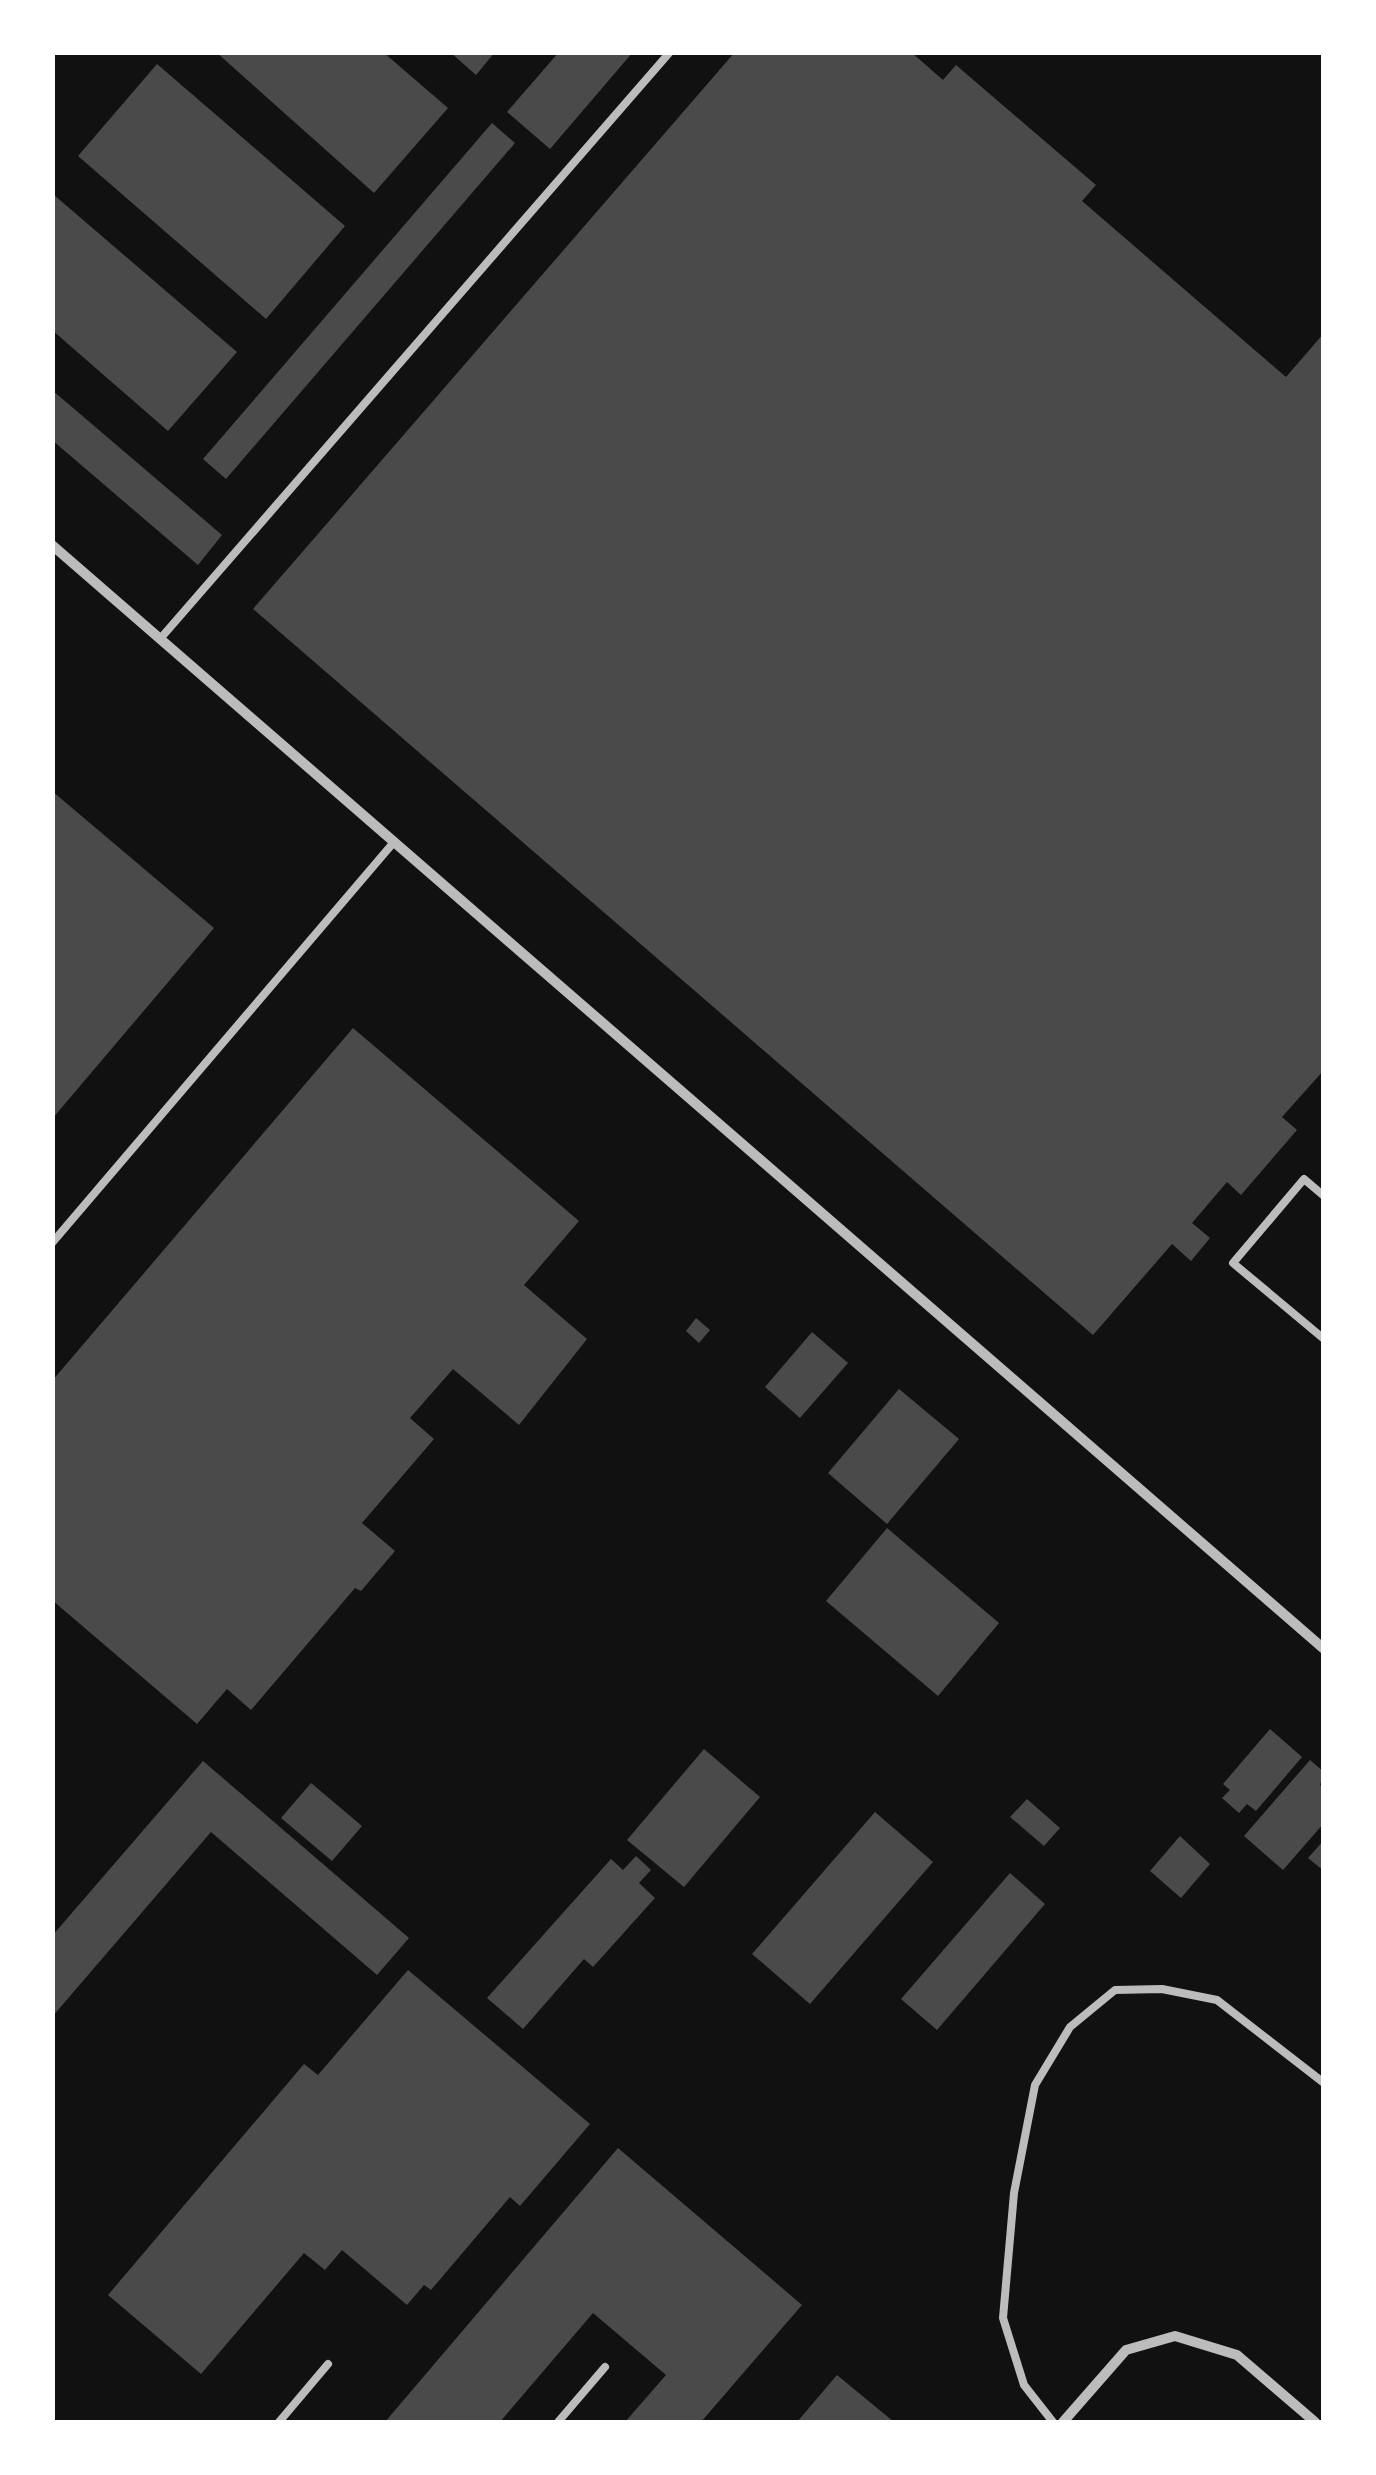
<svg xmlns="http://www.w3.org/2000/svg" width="1376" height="2475" viewBox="0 0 1376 2475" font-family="'Roboto Condensed',sans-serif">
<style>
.building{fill:#4a4a4a}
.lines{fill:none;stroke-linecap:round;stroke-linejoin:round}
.service{stroke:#bcbcbc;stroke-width:8}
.minor{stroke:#bcbcbc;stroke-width:10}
</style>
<rect width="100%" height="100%" fill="#111"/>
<!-- building -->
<g class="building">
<path d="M 216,52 L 383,52 L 448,108 L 374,193 Z"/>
<path d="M 450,52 L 495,52 L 476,75 Z"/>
<path d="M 559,52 L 633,52 L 550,149 L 507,112 Z"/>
<path d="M 735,52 L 911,52 L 943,80 L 956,65 L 1096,185 L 1082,201 L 1286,377 L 1324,333 L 1324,1070 L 1282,1117 L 1297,1130 L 1241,1195 L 1227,1182 L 1192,1223 L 1210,1238 L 1191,1261 L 1172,1244 L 1093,1335 L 253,609 Z"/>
<path d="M 157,64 L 345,226 L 266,319 L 78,156 Z"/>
<path d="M 492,123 L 515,143 L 226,479 L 203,459 Z"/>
<path d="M 54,195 L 237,352 L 168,431 L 52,330 Z"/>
<path d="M 52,390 L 222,535 L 198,565 L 52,440 Z"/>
<path d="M 52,791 L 214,928 L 52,1119 Z"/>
<path d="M 353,1028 L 579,1221 L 524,1285 L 587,1339 L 519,1425 L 453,1369 L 410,1418 L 434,1439 L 362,1523 L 395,1551 L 361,1591 L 355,1588 L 251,1710 L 227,1689 L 197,1724 L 52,1600 L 52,1381 Z"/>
<path d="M 696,1318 L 710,1330 L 699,1343 L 686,1331 Z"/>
<path d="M 812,1332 L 848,1363 L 800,1418 L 765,1387 Z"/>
<path d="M 899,1389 L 959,1439 L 887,1524 L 828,1473 Z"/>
<path d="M 887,1528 L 999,1623 L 938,1696 L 826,1601 Z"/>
<path d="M 1270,1729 L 1302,1757 L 1256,1811 L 1247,1804 L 1239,1813 L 1222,1798 L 1230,1790 L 1223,1784 Z"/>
<path d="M 704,1749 L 760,1797 L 684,1887 L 627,1840 Z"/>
<path d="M 1310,1760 L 1324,1772 L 1320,1785 L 1324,1789 L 1324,1823 L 1283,1870 L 1244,1836 Z"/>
<path d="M 203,1761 L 409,1938 L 377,1975 L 211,1832 L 52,2017 L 52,1936 Z"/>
<path d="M 311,1783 L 362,1826 L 332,1861 L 281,1818 Z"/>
<path d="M 1027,1799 L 1060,1828 L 1044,1846 L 1010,1817 Z"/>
<path d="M 875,1812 L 933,1862 L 810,2004 L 752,1954 Z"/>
<path d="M 1180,1836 L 1210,1864 L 1181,1898 L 1150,1871 Z"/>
<path d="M 1324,1840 L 1324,1871 L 1308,1858 Z"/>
<path d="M 636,1856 L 651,1870 L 639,1883 L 655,1898 L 593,1967 L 584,1959 L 523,2029 L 487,1998 L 611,1859 L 623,1870 Z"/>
<path d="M 1010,1873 L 1045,1904 L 937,2030 L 901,1999 Z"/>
<path d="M 408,1970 L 590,2124 L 520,2206 L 510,2197 L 431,2290 L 424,2285 L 407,2305 L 342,2250 L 325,2270 L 304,2253 L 201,2374 L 108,2295 L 304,2064 L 318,2075 Z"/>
<path d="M 618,2148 L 802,2305 L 701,2422 L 625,2422 L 666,2375 L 593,2313 L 500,2422 L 385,2422 Z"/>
<path d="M 837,2375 L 894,2422 L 797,2422 Z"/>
</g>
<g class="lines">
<!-- service -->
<g class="service">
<path d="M 160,639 L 670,52"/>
<path d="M 1324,1196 L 1304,1179 L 1233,1263 L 1324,1339"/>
<path d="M 52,1243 L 394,842"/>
<path d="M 279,2422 L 328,2364"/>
<path d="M 558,2422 L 605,2367"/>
<path d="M 1053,2422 L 1024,2385 L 1003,2318 L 1014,2193 L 1035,2085 L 1070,2027 L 1115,1990 L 1162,1989 L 1217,2000 L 1324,2083"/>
</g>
<!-- minor -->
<g class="minor">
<path d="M 52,545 L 1324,1649"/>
<path d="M 1063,2422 L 1126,2350 L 1175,2336 L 1237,2355 L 1315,2422"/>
</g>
</g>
<!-- border -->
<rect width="1376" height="2475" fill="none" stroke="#ffffff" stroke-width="110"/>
</svg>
